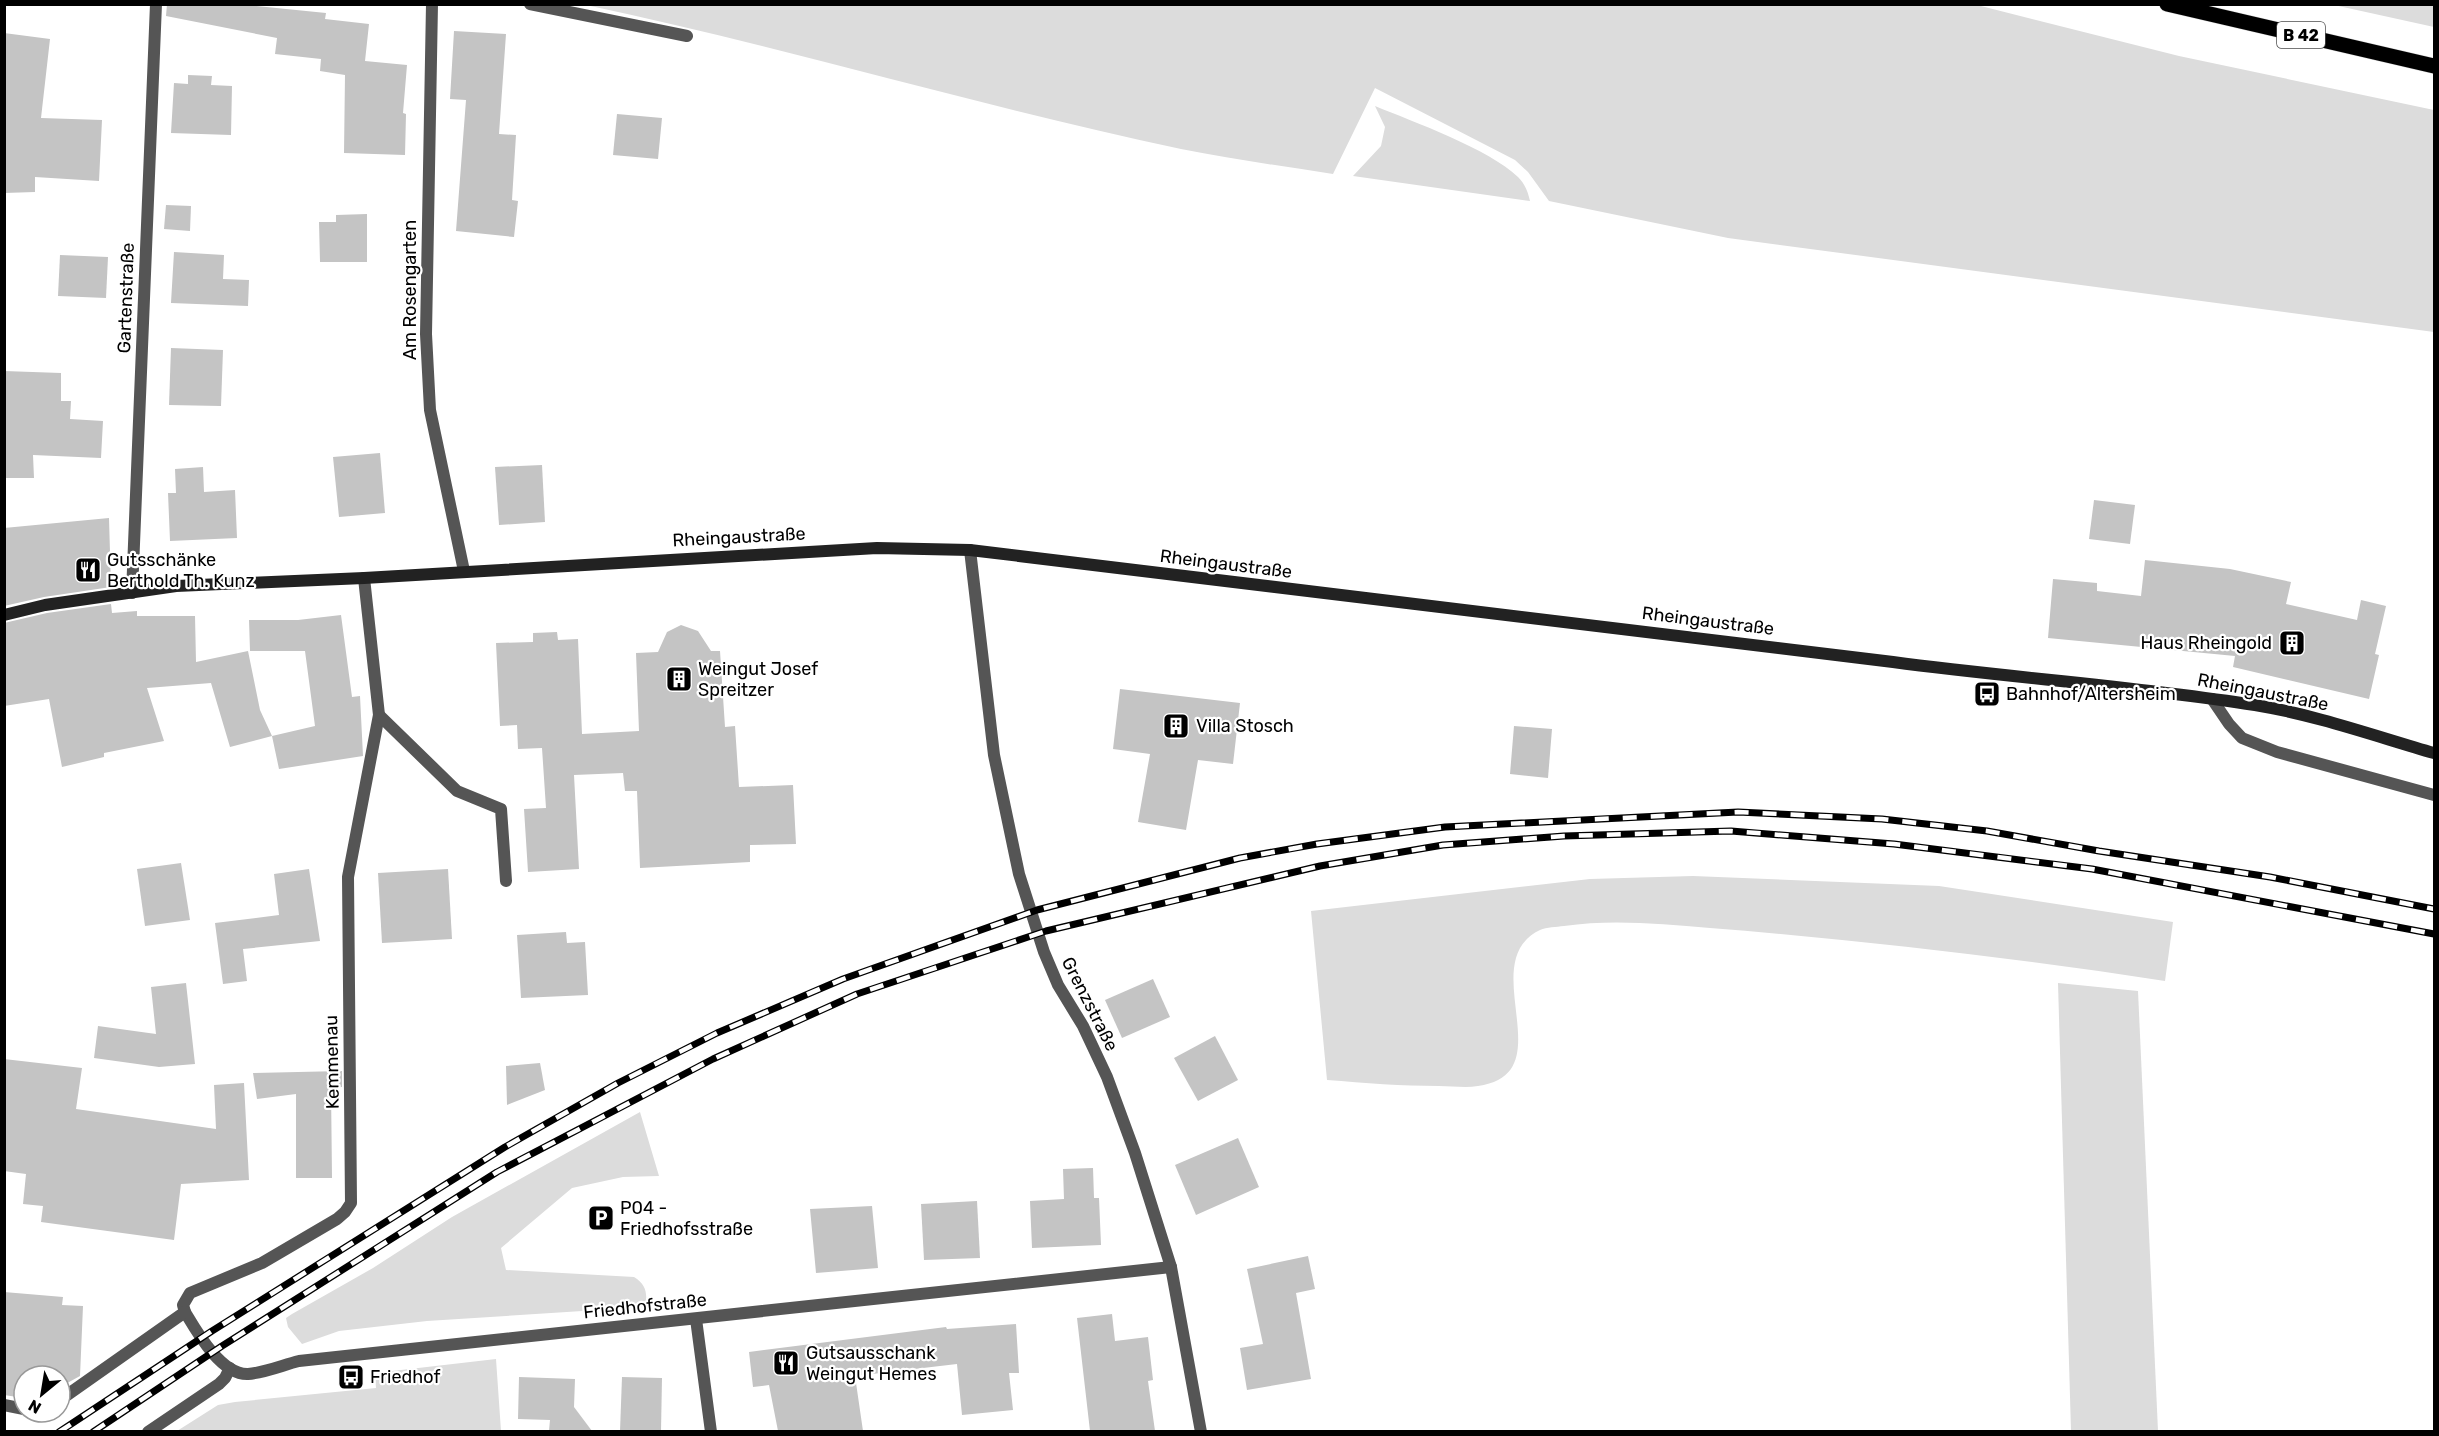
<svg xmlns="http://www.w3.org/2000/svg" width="2439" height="1436" viewBox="0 0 2439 1436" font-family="Rubik,sans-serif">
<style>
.green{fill:#dcdcdc}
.building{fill:#c4c4c4}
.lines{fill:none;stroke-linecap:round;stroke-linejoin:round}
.primary-casing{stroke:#dbdbdb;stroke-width:16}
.service{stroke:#555;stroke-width:12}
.minor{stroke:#555;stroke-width:12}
.secondary{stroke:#222;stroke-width:12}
.primary{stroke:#000;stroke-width:15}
.rail-casing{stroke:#000;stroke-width:7}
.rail{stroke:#fff;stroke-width:4.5;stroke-dasharray:14;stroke-linecap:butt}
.labels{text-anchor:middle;stroke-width:4.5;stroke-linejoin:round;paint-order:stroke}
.shield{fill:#fff;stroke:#4c4c4c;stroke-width:1.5}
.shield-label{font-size:16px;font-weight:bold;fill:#000}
.street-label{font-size:18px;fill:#000;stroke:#fff}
.poi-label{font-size:18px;fill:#000;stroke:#fff;text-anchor:start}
</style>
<rect width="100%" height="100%" fill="#fff"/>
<!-- green -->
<g class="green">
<path d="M 586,5 L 1977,5 L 2179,56 L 2434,110 L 2434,332 L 1728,238 L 1549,201 L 1528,172 L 1515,160 L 1375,88 L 1333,174 C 1282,166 1231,159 1181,149 C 981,107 785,47 586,5 Z"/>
<path d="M 2334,5 L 2434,5 L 2434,27 Z"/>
<path d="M 1375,106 C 1414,122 1489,149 1518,177 C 1525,184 1528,192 1530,201 L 1353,176 L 1381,146 L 1385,127 Z"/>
<path d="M 1693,876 L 1939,886 L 2173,922 L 2165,981 C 2014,958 1862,940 1710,928 C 1661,924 1612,919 1564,926 C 1556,927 1547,927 1540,930 C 1473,962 1565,1074 1478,1086 C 1466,1088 1452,1086 1439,1086 C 1402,1086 1365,1083 1327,1080 L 1311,911 L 1590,879 Z"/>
<path d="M 2058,983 L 2138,991 L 2158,1431 L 2071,1431 Z"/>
<path d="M 640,1112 L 659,1176 L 623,1177 L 572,1188 L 501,1248 L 506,1270 L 634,1277 C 646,1284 648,1294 645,1307 L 427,1321 L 339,1331 L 302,1344 L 288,1327 L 286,1318 L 292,1314 L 373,1268 L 452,1217 Z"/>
<path d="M 496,1359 L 501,1431 L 177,1431 L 218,1405 L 235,1402 L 376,1388 L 375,1373 Z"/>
</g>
<!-- building -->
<g class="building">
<path d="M 167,4 L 238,4 L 326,13 L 325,19 L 369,24 L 365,61 L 407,65 L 403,113 L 406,114 L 405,155 L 344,153 L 345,75 L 320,71 L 321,59 L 275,54 L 277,38 L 166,16 Z"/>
<path d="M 454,31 L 506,34 L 499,134 L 516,135 L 512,200 L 518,201 L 514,237 L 456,231 L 466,100 L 450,99 Z"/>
<path d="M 4,33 L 50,39 L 41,118 L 102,120 L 99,181 L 35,177 L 35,192 L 4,193 Z"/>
<path d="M 188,75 L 212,76 L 211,85 L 232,86 L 231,135 L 171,133 L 174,83 L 188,84 Z"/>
<path d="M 617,114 L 662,118 L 658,159 L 613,155 Z"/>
<path d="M 166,205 L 191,206 L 190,231 L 164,229 Z"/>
<path d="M 367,214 L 367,262 L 320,262 L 319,222 L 336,222 L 336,215 Z"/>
<path d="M 174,252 L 224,255 L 223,279 L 249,280 L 248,306 L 171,303 Z"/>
<path d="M 60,255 L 108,257 L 106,298 L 58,296 Z"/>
<path d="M 171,348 L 223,350 L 221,406 L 169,405 Z"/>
<path d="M 4,371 L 61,373 L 61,401 L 71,401 L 70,419 L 103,421 L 101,458 L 33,455 L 34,478 L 4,478 Z"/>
<path d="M 380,453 L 385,513 L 339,517 L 333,457 Z"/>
<path d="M 542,465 L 545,522 L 499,525 L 495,467 Z"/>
<path d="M 203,467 L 204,492 L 235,490 L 237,538 L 170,541 L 168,493 L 176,493 L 175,469 Z"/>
<path d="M 2094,500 L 2135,505 L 2130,544 L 2089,539 Z"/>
<path d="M 109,518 L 111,587 L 44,597 L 4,606 L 4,528 Z"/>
<path d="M 2145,560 L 2230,569 L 2291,582 L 2286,604 L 2357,620 L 2361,600 L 2386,606 L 2375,654 L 2379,655 L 2369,699 L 2233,667 L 2235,656 L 2048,638 L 2053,579 L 2097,583 L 2097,591 L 2141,596 Z"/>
<path d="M 111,604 L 112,613 L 137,611 L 137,616 L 195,616 L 196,662 L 248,651 L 260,710 L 272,736 L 230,747 L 211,683 L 147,688 L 164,741 L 104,753 L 104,757 L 62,767 L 49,699 L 4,706 L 4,623 L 47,613 Z"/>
<path d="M 341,615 L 352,697 L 360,696 L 363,756 L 279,769 L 272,736 L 315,726 L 305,651 L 250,651 L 249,620 L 298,620 Z"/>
<path d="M 681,625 L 698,631 L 711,651 L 720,651 L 725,727 L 735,726 L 739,787 L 793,785 L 796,844 L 750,845 L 750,862 L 640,868 L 637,791 L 625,791 L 623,773 L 574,775 L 579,869 L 528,872 L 524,809 L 546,808 L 542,748 L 518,749 L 517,725 L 500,726 L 496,643 L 533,642 L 533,633 L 557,632 L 558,640 L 578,639 L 582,734 L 639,731 L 636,653 L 658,652 L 667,632 Z"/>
<path d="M 1120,689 L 1240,703 L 1233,764 L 1198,760 L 1186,830 L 1138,822 L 1150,754 L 1113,749 Z"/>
<path d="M 1514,726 L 1552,729 L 1548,778 L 1510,774 Z"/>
<path d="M 181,863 L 190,920 L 145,926 L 137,869 Z"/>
<path d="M 309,869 L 320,941 L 243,949 L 247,981 L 223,984 L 215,923 L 279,915 L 274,874 Z"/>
<path d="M 448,869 L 452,939 L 382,943 L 378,873 Z"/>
<path d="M 566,932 L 567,943 L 585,942 L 588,995 L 521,998 L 517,935 Z"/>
<path d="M 1153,979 L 1170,1017 L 1122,1038 L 1105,1000 Z"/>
<path d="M 186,983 L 195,1064 L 159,1067 L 94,1058 L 98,1026 L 156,1034 L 151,987 Z"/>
<path d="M 1215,1036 L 1238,1080 L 1198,1101 L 1174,1058 Z"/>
<path d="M 4,1059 L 82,1068 L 76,1109 L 216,1129 L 214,1085 L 244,1083 L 249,1180 L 181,1184 L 174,1240 L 41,1222 L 43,1206 L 23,1204 L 26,1174 L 4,1171 Z"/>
<path d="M 540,1063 L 545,1090 L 507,1105 L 506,1066 Z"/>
<path d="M 342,1071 L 342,1087 L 331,1088 L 332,1178 L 296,1178 L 296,1094 L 257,1099 L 253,1073 Z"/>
<path d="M 1238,1138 L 1259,1187 L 1196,1215 L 1175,1165 Z"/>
<path d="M 1093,1168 L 1094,1198 L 1099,1198 L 1101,1245 L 1032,1248 L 1030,1201 L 1064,1199 L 1063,1169 Z"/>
<path d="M 977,1201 L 980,1258 L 924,1260 L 921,1204 Z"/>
<path d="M 872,1206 L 878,1268 L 816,1273 L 810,1209 Z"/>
<path d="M 1308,1256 L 1315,1289 L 1296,1293 L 1311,1379 L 1247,1390 L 1240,1348 L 1263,1344 L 1247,1269 Z"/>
<path d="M 4,1292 L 63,1297 L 62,1305 L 83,1306 L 80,1376 L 60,1387 L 60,1376 L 24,1376 L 24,1398 L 4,1395 Z"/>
<path d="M 1112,1314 L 1115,1341 L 1148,1337 L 1153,1380 L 1148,1381 L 1155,1431 L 1090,1431 L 1077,1318 Z"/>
<path d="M 1016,1324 L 1019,1373 L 1009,1373 L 1013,1410 L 962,1415 L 957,1364 L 855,1376 L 863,1431 L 778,1431 L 769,1385 L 753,1387 L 749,1352 L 946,1327 L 947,1329 Z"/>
<path d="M 519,1377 L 575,1379 L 574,1407 L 592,1431 L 549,1431 L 550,1420 L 518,1419 Z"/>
<path d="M 622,1377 L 662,1378 L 661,1431 L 620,1431 Z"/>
</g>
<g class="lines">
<defs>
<path id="primary" d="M 2167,4 L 2434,66"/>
</defs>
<!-- primary casing -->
<use href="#primary" class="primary-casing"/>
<!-- service -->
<path class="service" d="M 2212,699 L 2229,724 L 2242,738 L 2277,752 L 2434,795"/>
<!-- minor -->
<g class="minor">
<path d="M 432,4 L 426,334 L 430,410 L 464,571"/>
<path d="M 530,4 L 687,36"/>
<path d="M 970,550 L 994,755 L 1019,874 L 1044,952 L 1058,985 L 1083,1026 L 1107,1077 L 1135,1153 L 1171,1267 L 1201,1432"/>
<path d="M 364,578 L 379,715 L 348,877 L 351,1203 L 345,1212 L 337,1219 L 262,1263 L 190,1293 L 183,1305 L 185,1312 C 197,1332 221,1375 248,1374 C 264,1373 283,1365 299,1361 L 1171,1267"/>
<path d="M 132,593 L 156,4"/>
<path d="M 379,715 L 457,791 L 501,809 L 506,881"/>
<path d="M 696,1319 L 711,1432"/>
<path d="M 60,1400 L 185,1312"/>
<path d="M 4,1405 L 24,1409"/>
<path d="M 38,1412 L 43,1412"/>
<path d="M 148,1432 L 219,1384 L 225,1378 L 230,1368"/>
</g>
<!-- secondary -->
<path class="secondary" d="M 4,615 L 45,605 L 176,586 L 364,578 L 877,548 L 970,550 C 1277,590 1585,623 1893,662 C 2013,678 2135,686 2255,705 C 2316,715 2375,736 2434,753"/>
<!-- primary -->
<use href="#primary" class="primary"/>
<defs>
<g id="rail">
<path d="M 59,1432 L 212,1331 L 505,1147 L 618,1083 L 717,1033 L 843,979 L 1037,910 L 1240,858 L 1317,844 L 1445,827 L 1738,812 L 1882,819 L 1987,831 L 2099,851 L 2270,877 L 2434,909"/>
<path d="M 93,1432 L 222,1346 L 497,1172 L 713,1059 L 857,994 L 1046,931 L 1320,866 L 1443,845 L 1564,836 L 1731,831 L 1894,844 L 2092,869 L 2434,934"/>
</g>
</defs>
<!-- rail casing -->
<use href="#rail" class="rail-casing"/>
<!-- rail -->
<use href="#rail" class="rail"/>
</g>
<!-- icons -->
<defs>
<symbol id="restaurant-square" viewBox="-11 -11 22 22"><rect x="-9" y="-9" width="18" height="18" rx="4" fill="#000" stroke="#fff"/><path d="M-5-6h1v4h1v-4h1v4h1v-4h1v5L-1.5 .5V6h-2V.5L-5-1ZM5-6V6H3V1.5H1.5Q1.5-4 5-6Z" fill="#fff"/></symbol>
<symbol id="building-square" viewBox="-11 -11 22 22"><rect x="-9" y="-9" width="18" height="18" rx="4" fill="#000" stroke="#fff"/><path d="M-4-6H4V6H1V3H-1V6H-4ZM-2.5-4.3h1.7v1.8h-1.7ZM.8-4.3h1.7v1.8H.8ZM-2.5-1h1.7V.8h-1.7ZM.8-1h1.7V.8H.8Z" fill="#fff"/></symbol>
<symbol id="bus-square" viewBox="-11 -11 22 22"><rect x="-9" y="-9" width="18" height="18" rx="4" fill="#000" stroke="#fff"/><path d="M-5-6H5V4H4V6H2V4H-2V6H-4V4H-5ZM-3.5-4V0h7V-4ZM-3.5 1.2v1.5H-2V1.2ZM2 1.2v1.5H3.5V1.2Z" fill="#fff"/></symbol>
<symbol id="parking-square" viewBox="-11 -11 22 22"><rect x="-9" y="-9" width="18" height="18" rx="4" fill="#000" stroke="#fff"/><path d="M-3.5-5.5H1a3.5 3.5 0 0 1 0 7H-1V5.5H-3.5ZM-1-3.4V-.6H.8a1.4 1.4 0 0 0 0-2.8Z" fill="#fff"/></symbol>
</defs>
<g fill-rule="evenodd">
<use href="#restaurant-square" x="73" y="555" width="30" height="30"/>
<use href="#building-square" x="2277" y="628" width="30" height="30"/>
<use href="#building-square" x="664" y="664" width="30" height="30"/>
<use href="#bus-square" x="1972" y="679" width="30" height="30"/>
<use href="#building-square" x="1161" y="711" width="30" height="30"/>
<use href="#parking-square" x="586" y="1203" width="30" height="30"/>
<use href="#restaurant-square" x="771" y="1348" width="30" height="30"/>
<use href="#bus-square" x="336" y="1362" width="30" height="30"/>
</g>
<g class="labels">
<!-- shield labels -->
<rect class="shield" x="2277" y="22" width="48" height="26" rx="4.5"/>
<g class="shield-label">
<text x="2301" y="41">B 42</text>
</g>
<!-- street labels -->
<g class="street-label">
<text transform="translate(410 290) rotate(-90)" y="6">Am Rosengarten</text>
<text transform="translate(126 298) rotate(-88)" y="6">Gartenstraße</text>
<text transform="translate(739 537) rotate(-3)" y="6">Rheingaustraße</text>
<text transform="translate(1226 564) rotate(7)" y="6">Rheingaustraße</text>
<text transform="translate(1708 621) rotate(7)" y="6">Rheingaustraße</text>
<text transform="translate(2263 692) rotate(11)" y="6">Rheingaustraße</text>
<text transform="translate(1090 1004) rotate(63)" y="6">Grenzstraße</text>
<text transform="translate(332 1062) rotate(-91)" y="6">Kemmenau</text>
<text transform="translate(645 1306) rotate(-6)" y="6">Friedhofstraße</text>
</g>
<!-- poi labels -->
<g class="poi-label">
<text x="107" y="566">Gutsschänke<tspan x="107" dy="21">Berthold Th. Kunz</tspan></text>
<text x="2272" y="649" text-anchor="end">Haus Rheingold</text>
<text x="698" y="675">Weingut Josef<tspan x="698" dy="21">Spreitzer</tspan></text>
<text x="2006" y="700">Bahnhof/Altersheim</text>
<text x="1196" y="732">Villa Stosch</text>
<text x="620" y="1214">P04 -<tspan x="620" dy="21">Friedhofsstraße</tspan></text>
<text x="806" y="1359">Gutsausschank<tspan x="806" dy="21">Weingut Hemes</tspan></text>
<text x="370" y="1383">Friedhof</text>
</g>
</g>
<!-- border -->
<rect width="2439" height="1436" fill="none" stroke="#000000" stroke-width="12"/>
<!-- north arrow -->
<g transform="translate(42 1394) rotate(210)"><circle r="28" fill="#ffffff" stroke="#999999" stroke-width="1.5"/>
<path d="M0-4.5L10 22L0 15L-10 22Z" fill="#000000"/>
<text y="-9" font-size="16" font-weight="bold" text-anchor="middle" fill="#000000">N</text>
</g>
</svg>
